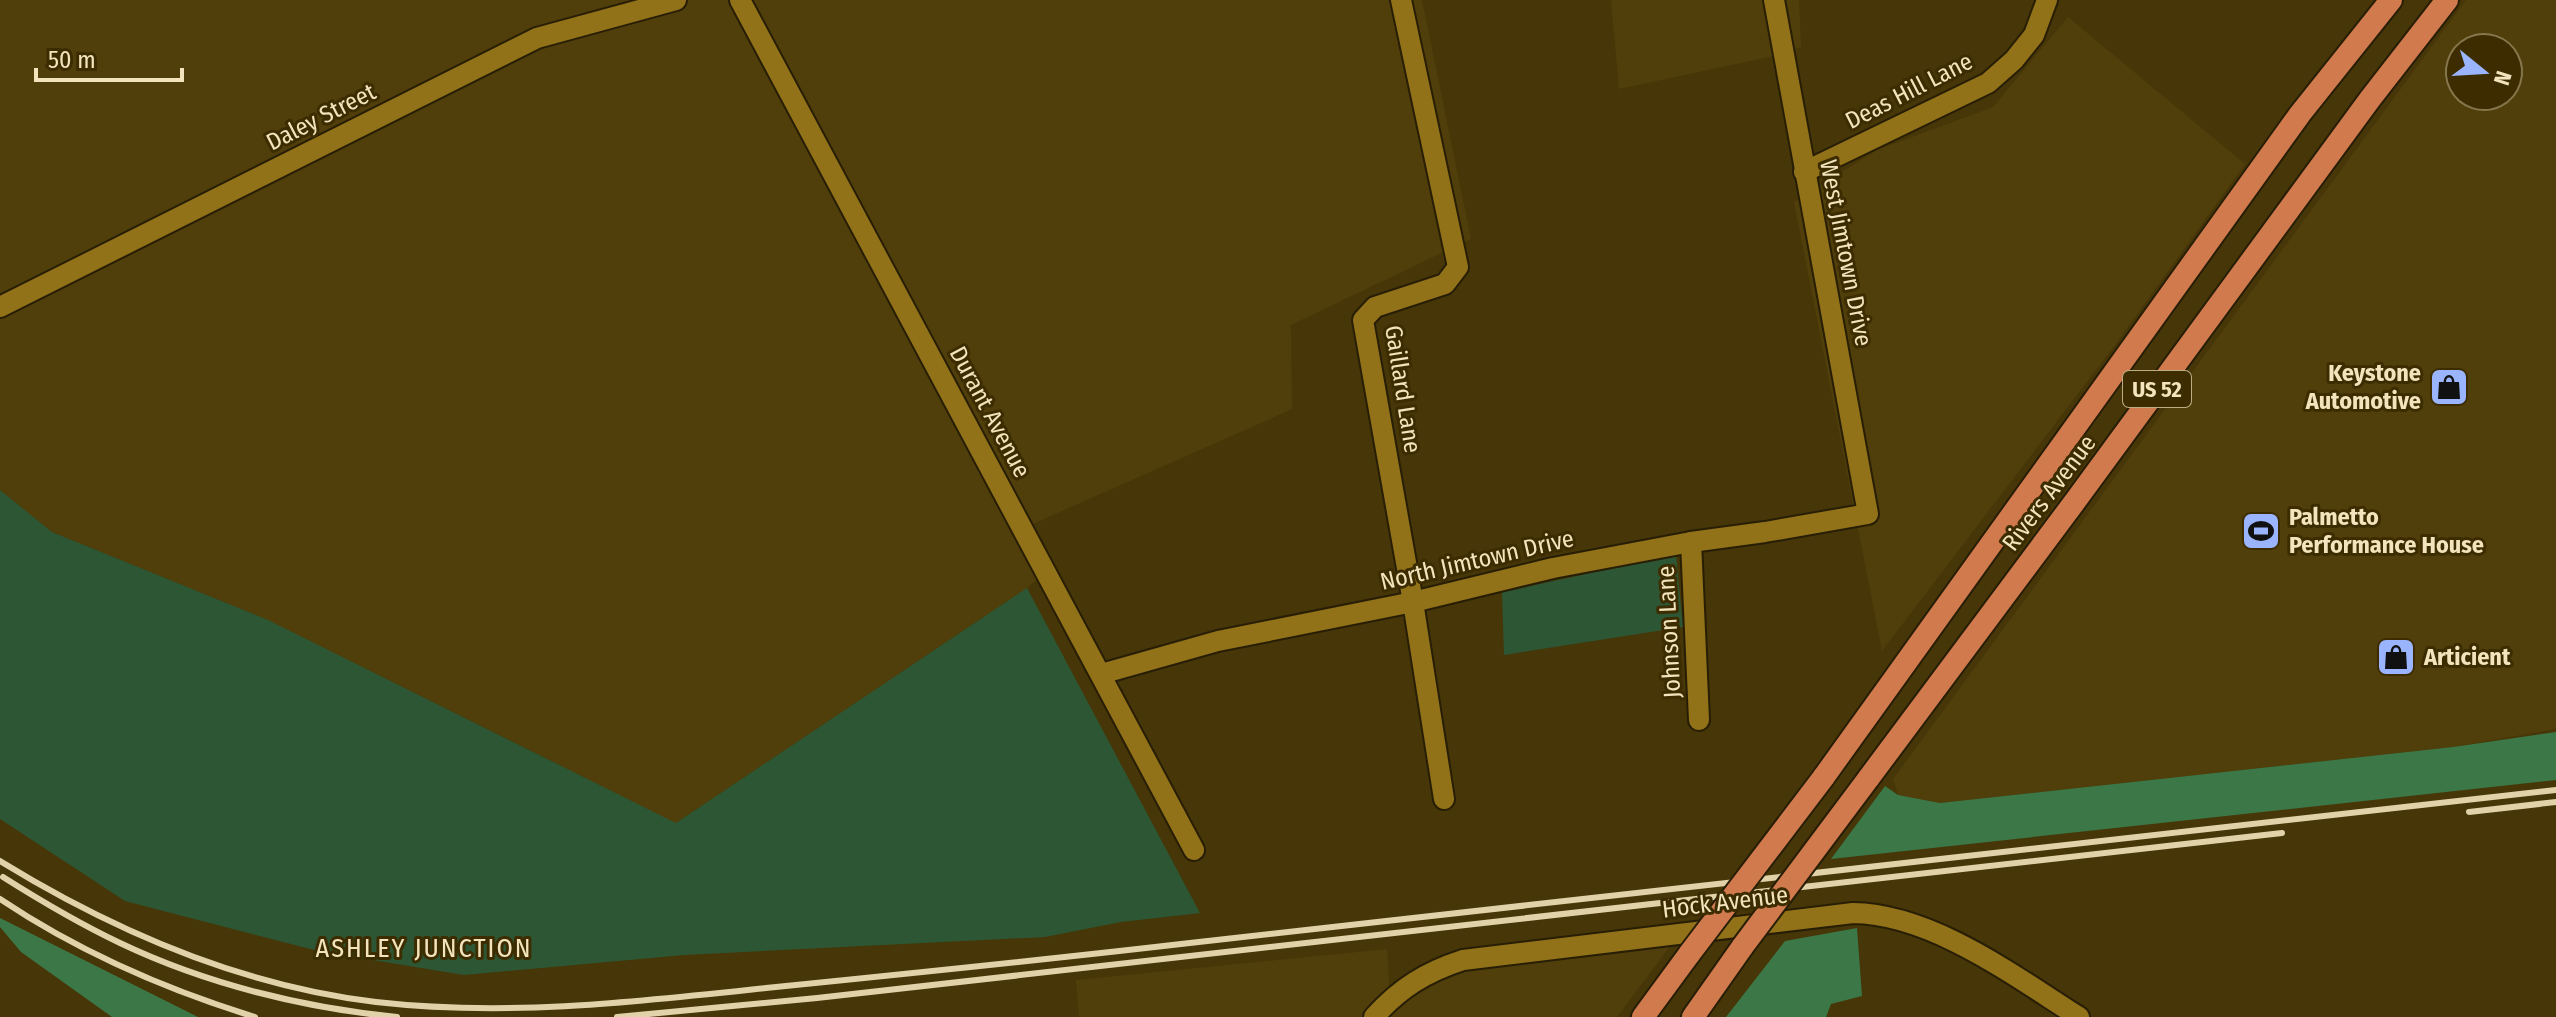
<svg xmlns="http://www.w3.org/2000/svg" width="2556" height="1017" viewBox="0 0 2556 1017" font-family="'Fira Sans Condensed',sans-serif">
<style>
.built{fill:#513f0b;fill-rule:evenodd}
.green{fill:#2d5734}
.forest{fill:#3c7747}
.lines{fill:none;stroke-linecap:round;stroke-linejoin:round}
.minor-casing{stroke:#281e05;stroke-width:24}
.primary-casing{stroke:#281e05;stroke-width:26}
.minor{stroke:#917219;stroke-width:20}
.primary{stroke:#d07a4e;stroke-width:22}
.rail{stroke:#e2d2aa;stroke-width:6}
.primary-bridge-casing{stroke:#281e05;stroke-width:26;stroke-linecap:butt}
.primary-bridge{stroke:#d07a4e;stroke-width:22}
.labels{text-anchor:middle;stroke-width:6;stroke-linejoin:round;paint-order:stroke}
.shield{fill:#3c2c00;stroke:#bdad84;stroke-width:2}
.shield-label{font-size:22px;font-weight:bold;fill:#f4e4bd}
.street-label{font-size:24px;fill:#f4e4bd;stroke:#3c2c00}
.poi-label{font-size:24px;font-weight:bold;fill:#f4e4bd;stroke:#3c2c00;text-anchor:start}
.neighbourhood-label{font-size:26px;letter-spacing:2px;fill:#f4e4bd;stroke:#3c2c00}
</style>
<rect width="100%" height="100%" fill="#463608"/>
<!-- built -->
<g class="built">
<path d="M 0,0 L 1422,0 L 1471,239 L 1291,325 L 1292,409 L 1024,528 L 1046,572 L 1027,588 L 676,823 L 268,620 L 52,532 L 0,490 Z"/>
<path d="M 1611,0 L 1799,0 L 1801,47 L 1769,57 L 1619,89 Z"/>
<path d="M 2466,0 L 2556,0 L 2556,729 L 2453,747 L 1940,803 L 1898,795 L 1893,779 ZM 2460,48 L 2508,48 L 2508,96 L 2460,96 Z"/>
<path d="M 2068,17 L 2245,164 L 2115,345 L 1882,651 L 1794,202 L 1877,150 L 1993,107 Z"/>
<path d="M 1680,933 L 1617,1017 L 1079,1017 L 1076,980 L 1387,949 L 1390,998 L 1428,973 Z"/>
</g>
<!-- green -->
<g class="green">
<path d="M 0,490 L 52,532 L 268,620 L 676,823 L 1027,588 L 1200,913 L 1121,922 L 1045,937 L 684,955 L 464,975 L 318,951 L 125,901 L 0,819 Z"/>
<path d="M 1676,555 L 1683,627 L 1504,655 L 1502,592 Z"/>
</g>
<!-- forest -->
<g class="forest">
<path d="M 2556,732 L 2556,780 L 1831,859 L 1885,786 L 1898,795 L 1940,803 L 2453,747 Z"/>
<path d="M 0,918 L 198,1017 L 112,1017 L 21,952 L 0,927 Z"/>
<path d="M 1857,928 L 1862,996 L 1831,1004 L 1826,1017 L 1726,1017 L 1785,941 Z"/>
</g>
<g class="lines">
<defs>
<g id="minor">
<path d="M 740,0 L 1194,850"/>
<path d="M 1401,0 L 1458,267 L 1445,284 L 1375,307 L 1363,320 L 1413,602 L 1444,799"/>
<path d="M 1804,172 L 1988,83 L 2014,60 L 2034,35 L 2047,0"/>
<path d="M 0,307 L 537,38 L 676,0"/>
<path d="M 1691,542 L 1699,720"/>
<path d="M 1101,674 L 1218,641 L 1413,602 L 1553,568 L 1691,542 L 1765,532 L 1868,514 L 1774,0"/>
<path d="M 1374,1017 C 1400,988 1426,972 1463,960 L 1853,913 C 1932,914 2014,976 2079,1017"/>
</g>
<g id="primary">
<path d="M 1823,778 L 2300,114 L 2391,0"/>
<path d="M 1868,779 L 2076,500 L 2370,99 L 2447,0"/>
<path d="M 1643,1017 L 1690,953"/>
<path d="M 1693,1017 L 1743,946"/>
</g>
</defs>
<!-- minor casing -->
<use href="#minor" class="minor-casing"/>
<!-- primary casing -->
<use href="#primary" class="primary-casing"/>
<!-- minor -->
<use href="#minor" class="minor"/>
<!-- primary -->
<use href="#primary" class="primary"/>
<!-- rail -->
<g class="rail">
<path d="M 2469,812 L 2556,802"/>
<path d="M 0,861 C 114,931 242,986 376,1002 C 507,1017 636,1002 766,988 C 905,974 1043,960 1181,944 C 1640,892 2098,841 2556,790"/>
<path d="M 3,877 C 41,901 80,924 120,943 C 206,984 304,1008 397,1017"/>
<path d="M 0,899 C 79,952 164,989 255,1017"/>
<path d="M 617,1017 L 817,998 L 2282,833"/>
</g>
<defs>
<g id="primary-bridge">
<path d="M 1743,946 L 1868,779"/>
<path d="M 1690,953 L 1823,778"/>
</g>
</defs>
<!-- primary-bridge casing -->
<use href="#primary-bridge" class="primary-bridge-casing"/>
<!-- primary-bridge -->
<use href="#primary-bridge" class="primary-bridge"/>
</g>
<!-- icons -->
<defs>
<symbol id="shop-square" viewBox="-11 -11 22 22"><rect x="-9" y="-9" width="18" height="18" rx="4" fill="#9ab5fd" stroke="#3c2c00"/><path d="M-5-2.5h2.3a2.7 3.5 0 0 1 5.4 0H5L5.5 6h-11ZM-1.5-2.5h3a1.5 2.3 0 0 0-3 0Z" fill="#111"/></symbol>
<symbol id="stadium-square" viewBox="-11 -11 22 22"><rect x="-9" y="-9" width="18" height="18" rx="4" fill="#9ab5fd" stroke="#3c2c00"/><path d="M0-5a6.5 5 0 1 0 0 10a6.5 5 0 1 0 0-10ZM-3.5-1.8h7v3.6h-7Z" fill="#111"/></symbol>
</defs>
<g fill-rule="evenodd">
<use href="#shop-square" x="2427" y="365" width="44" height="44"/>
<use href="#stadium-square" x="2239" y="509" width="44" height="44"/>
<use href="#shop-square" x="2374" y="635" width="44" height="44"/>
</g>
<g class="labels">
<!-- shield labels -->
<rect class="shield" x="2123" y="371" width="68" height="36" rx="6"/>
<g class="shield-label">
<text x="2157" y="397">US 52</text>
</g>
<!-- street labels -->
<g class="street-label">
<text transform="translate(1909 91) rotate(-27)" y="8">Deas Hill Lane</text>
<text transform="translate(321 117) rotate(-27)" y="8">Daley Street</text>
<text transform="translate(1846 253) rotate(79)" y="8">West Jimtown Drive</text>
<text transform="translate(1403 389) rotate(81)" y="8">Gaillard Lane</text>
<text transform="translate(990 412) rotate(62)" y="8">Durant Avenue</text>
<text transform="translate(2049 493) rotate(-53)" y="8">Rivers Avenue</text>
<text transform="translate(1477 560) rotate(-13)" y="8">North Jimtown Drive</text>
<text transform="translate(1669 632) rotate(-93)" y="8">Johnson Lane</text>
<text transform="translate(1725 902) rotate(-7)" y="8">Hock Avenue</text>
</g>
<!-- poi labels -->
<g class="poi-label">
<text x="2421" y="381" text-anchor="end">Keystone<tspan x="2421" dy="28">Automotive</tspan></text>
<text x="2289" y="525">Palmetto<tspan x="2289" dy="28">Performance House</tspan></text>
<text x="2424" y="665">Articient</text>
</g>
<!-- neighbourhood labels -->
<g class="neighbourhood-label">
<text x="424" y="957">ASHLEY JUNCTION</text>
</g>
</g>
<!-- north arrow -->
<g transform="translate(2484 72) rotate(108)"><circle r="38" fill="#3c2c00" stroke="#86764c" stroke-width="2"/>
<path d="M0-6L14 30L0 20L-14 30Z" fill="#9ab5fd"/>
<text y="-12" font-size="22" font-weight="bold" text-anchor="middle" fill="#f4e4bd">N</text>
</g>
<!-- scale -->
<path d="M36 68v12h146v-12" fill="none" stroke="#f4e4bd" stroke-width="4"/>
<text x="48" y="68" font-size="24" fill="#f4e4bd" stroke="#3c2c00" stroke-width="6" paint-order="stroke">50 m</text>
</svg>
